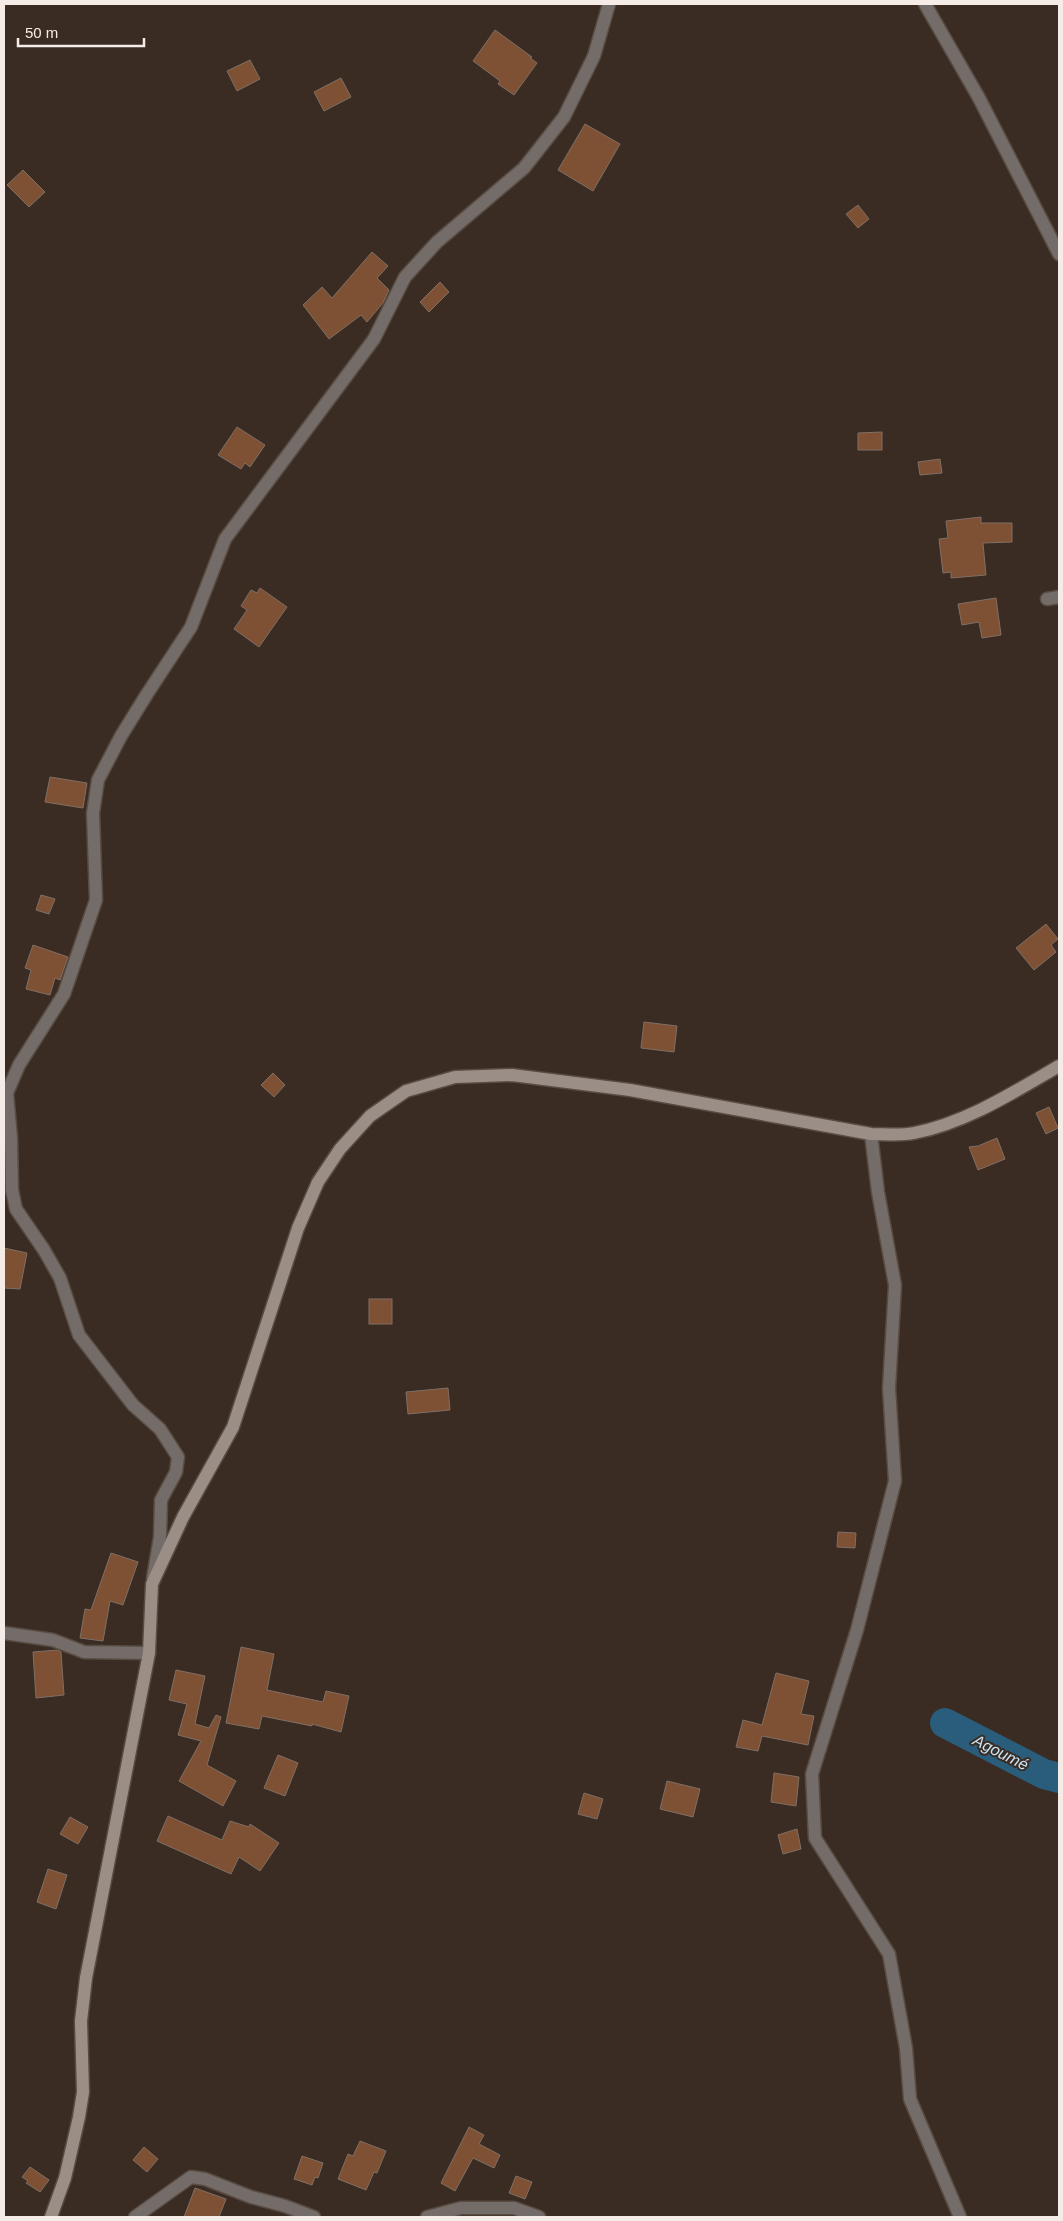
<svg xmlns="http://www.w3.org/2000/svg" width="1063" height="2221" viewBox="0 0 1063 2221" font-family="Helvetica,sans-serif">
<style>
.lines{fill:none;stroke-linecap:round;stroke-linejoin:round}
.river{stroke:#2a5c7b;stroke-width:30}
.building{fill:#7e5134;stroke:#806f65}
.street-casing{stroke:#584b42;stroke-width:15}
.secondary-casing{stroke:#584b42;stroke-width:15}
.street{stroke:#746c68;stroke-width:12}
.secondary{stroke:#9a8e87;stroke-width:12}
.labels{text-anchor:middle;stroke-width:4;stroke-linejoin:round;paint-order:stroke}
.water-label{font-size:16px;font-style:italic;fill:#c7e4f8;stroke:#3a2c23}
</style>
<rect width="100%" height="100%" fill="#3a2c23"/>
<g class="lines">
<!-- river -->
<path class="river" d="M 945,1723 L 1044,1774 L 1059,1778"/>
</g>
<!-- building -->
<g class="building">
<path d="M 495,30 L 532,57 L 530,58 L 537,63 L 514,95 L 498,84 L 500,81 L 473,61 Z"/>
<path d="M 250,60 L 260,79 L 237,91 L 227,71 Z"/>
<path d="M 341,78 L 351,97 L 324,111 L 314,92 Z"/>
<path d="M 585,124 L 620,144 L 593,191 L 558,170 Z"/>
<path d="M 23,170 L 45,192 L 29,207 L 7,185 Z"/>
<path d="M 858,205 L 869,219 L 858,228 L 846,214 Z"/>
<path d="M 372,252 L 388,266 L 377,278 L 389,290 L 383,303 L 367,322 L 361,315 L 329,339 L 303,305 L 322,287 L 332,298 Z"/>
<path d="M 440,282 L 449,292 L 429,312 L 420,302 Z"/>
<path d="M 237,427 L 265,445 L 250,467 L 245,463 L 241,469 L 218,455 Z"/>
<path d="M 882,432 L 882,450 L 858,450 L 858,433 Z"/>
<path d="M 940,459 L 942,473 L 920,475 L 918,462 Z"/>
<path d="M 981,517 L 981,523 L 1012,523 L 1012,542 L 983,543 L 986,575 L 951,578 L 951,572 L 943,573 L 939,539 L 948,538 L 946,521 Z"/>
<path d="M 260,588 L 287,607 L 259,647 L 234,629 L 247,610 L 241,606 L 251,590 L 257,593 Z"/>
<path d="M 996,598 L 1001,635 L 982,638 L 979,622 L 962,625 L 958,604 Z"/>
<path d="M 50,777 L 87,783 L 83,808 L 45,802 Z"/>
<path d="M 41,895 L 55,899 L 49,914 L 36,910 Z"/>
<path d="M 1046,924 L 1058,939 L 1051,945 L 1056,952 L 1034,970 L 1016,948 Z"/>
<path d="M 33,945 L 68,957 L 60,980 L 55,978 L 50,995 L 26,989 L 31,970 L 25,968 Z"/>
<path d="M 644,1022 L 677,1026 L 674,1052 L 641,1048 Z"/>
<path d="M 273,1073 L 285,1085 L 274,1097 L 261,1085 Z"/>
<path d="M 1049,1107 L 1058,1128 L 1046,1134 L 1036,1113 Z"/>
<path d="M 997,1138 L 1005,1159 L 978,1170 L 969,1147 L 978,1146 Z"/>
<path d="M 4,1248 L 27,1253 L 20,1289 L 4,1288 Z"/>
<rect x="369" y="1299" width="23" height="25"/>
<path d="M 448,1388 L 450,1410 L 408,1414 L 406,1392 Z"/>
<path d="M 838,1532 L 856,1533 L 855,1548 L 837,1547 Z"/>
<path d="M 111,1553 L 138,1562 L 123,1605 L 110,1601 L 103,1641 L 80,1638 L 85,1609 L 91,1610 Z"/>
<path d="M 241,1647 L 274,1654 L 267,1690 L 323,1702 L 326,1691 L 349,1696 L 341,1732 L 312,1724 L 312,1726 L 262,1716 L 259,1729 L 226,1723 Z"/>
<path d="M 58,1650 L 61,1652 L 64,1695 L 36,1698 L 33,1652 Z"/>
<path d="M 176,1670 L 205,1676 L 195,1724 L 209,1728 L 216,1715 L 221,1717 L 207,1765 L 236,1781 L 223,1806 L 179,1781 L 201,1741 L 178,1735 L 187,1704 L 169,1700 Z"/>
<path d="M 776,1673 L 809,1681 L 801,1714 L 814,1716 L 808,1745 L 762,1736 L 758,1751 L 736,1747 L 743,1720 L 762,1725 Z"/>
<path d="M 278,1755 L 298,1763 L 285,1796 L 264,1788 Z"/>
<path d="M 774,1773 L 799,1777 L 796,1806 L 771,1802 Z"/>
<path d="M 667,1781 L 700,1789 L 693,1817 L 660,1809 Z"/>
<path d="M 584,1793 L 603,1799 L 597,1819 L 578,1814 Z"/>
<path d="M 168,1816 L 222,1840 L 230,1821 L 249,1827 L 250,1824 L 279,1843 L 260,1871 L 239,1857 L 231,1874 L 157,1841 Z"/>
<path d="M 70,1817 L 88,1827 L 78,1844 L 60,1834 Z"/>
<path d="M 797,1829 L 801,1849 L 783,1854 L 778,1835 Z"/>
<path d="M 48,1869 L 67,1875 L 56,1909 L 37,1902 Z"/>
<path d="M 469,2127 L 484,2135 L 479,2144 L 500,2155 L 494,2168 L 473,2158 L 455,2191 L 441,2183 Z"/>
<path d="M 360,2141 L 386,2151 L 377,2173 L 374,2172 L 366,2190 L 338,2179 L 348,2154 L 353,2156 Z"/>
<path d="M 144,2147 L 158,2159 L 147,2172 L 133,2160 Z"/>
<path d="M 302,2156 L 323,2163 L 318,2178 L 315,2177 L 312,2185 L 294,2179 Z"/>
<path d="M 30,2167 L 49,2180 L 40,2192 L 26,2183 L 28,2181 L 22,2177 Z"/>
<path d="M 516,2176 L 532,2182 L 525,2199 L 509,2193 Z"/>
<path d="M 195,2188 L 226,2199 L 219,2217 L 184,2217 Z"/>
</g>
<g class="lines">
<defs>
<g id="street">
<path d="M 925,4 L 979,98 L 1059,254"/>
<path d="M 1047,599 L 1059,597"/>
<path d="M 871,1134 L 878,1192 L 895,1285 L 889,1388 L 895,1481 L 857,1630 L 812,1774 L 815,1838 L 889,1954 L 906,2048 L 910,2099 L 960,2217"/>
<path d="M 153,1578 L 160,1537 L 161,1500 L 176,1472 L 178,1457 L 160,1429 L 133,1405 L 79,1335 L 60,1278 L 44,1250 L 16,1209 L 12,1190 L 11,1138 L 7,1093 L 19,1065 L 64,994 L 96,900 L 93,813 L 98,780 L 121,736 L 147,694 L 191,627 L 225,539 L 374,339 L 405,277 L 437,242 L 524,168 L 564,117 L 594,56 L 609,4"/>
<path d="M 4,1633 L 53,1640 L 84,1652 L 149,1653"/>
<path d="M 135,2217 L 191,2177 L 205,2179 L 251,2197 L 285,2206 L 314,2217"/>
<path d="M 427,2217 L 461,2208 L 514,2208 L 539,2217"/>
</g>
<path id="secondary" d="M 51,2217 L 65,2178 L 79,2117 L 83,2092 L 81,2021 L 86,1978 L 149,1653 L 152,1584 L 183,1517 L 233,1427 L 298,1228 L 318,1182 L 340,1149 L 370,1116 L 406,1091 L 455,1077 L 512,1075 L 630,1090 L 871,1134 C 885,1134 900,1136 914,1133 C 966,1123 1014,1092 1059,1066"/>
</defs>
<!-- street casing -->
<use href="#street" class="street-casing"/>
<!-- secondary casing -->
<use href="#secondary" class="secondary-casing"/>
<!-- street -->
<use href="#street" class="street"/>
<!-- secondary -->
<use href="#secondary" class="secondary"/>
</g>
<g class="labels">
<!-- water labels -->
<g class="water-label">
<text transform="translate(1001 1752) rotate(27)" y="6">Agoumé</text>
</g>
</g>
<!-- border -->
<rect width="1063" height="2221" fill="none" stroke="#f6ece7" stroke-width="10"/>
<!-- scale -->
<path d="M18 38v8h126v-8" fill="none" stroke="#f6ece7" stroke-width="2.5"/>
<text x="25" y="38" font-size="15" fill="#f6ece7" stroke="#3a2c23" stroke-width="4" paint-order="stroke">50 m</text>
</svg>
